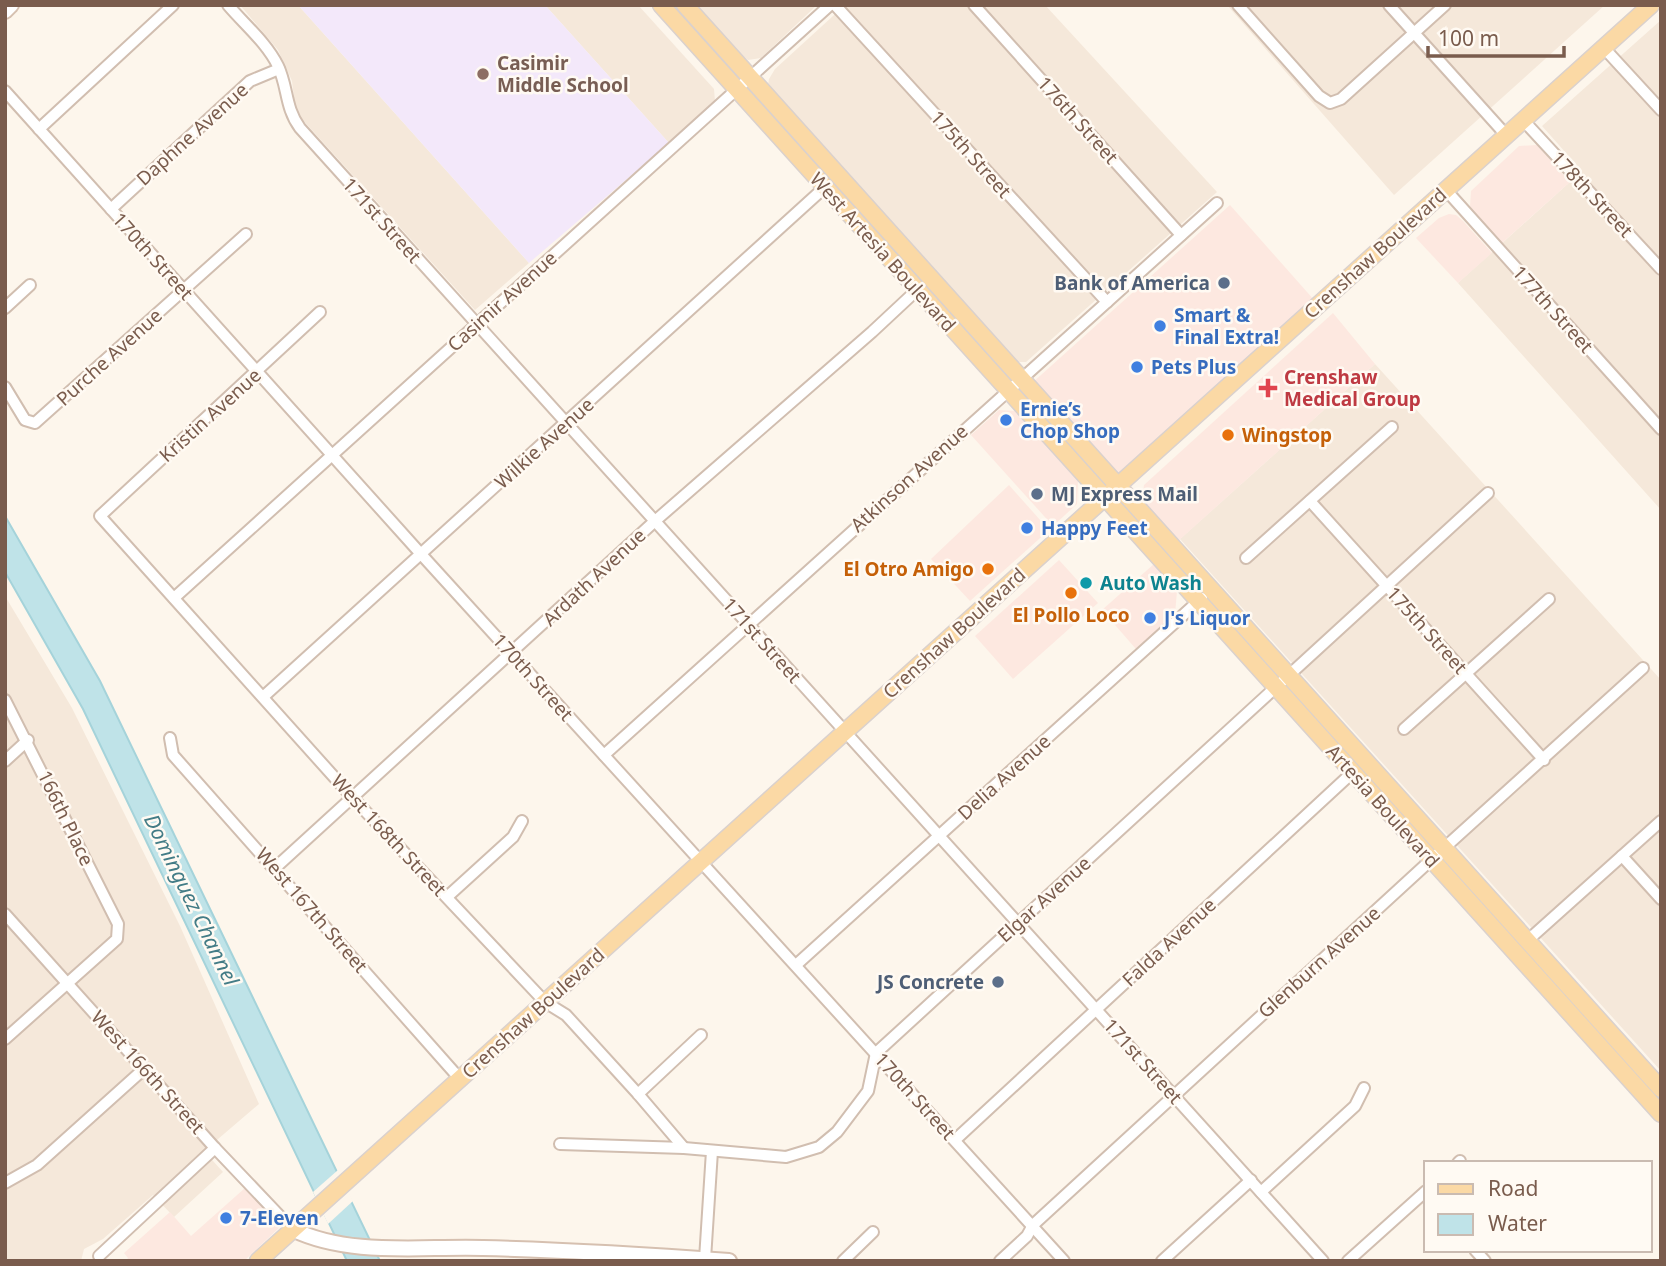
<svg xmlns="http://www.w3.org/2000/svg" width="1666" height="1266" viewBox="0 0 1666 1266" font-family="'Noto Sans',sans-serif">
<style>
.residential{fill:#f5e8da}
.commercial{fill:#fde8e0}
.education{fill:#f3e8fa}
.water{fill:#bfe3e8;stroke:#a5d3da;stroke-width:2}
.pier{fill:#fdf6ec}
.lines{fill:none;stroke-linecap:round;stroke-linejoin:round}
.street-casing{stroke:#d1beb0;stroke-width:14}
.secondary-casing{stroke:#d6c0b0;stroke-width:18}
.primary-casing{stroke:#dad1cd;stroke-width:19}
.street{stroke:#fff;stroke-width:10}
.secondary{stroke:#fff;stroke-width:14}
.primary{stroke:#fbd9a5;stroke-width:16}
.education-dot{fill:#8d6e63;stroke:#fffaf3;stroke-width:2.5}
.service-dot{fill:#5c6f8a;stroke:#fffaf3;stroke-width:2.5}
.shop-dot{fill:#3f7fe0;stroke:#fffaf3;stroke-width:2.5}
.health-dot{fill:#e0444e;stroke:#fffaf3;stroke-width:2.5}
.food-dot{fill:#e8710a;stroke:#fffaf3;stroke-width:2.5}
.culture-dot{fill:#0f9aa8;stroke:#fffaf3;stroke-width:2.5}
.labels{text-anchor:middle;stroke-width:5;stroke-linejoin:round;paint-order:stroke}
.education-label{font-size:19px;font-weight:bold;fill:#785e54;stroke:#fffaf3;text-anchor:start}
.street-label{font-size:19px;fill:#7a5c4d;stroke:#fffaf3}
.service-label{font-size:19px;font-weight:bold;fill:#4e5e75;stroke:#fffaf3;text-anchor:end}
.shop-label{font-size:19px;font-weight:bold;fill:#366cbe;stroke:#fffaf3;text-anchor:start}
.health-label{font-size:19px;font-weight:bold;fill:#be3a42;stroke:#fffaf3;text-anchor:start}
.food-label{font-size:19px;font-weight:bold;fill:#c56008;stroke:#fffaf3;text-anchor:start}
.culture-label{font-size:19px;font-weight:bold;fill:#0d838f;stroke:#fffaf3;text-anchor:start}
.water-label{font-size:21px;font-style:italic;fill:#437c86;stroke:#fffaf3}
</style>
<rect width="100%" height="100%" fill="#fdf6ec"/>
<!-- residential -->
<g class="residential">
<path d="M 240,5 L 298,5 L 529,263 L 475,310 L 300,117 L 295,107 L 292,81 L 278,50 Z"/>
<path d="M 545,5 L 638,5 L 714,89 L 715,101 L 669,143 Z"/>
<path d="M 696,5 L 817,5 L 761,58 L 748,60 L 737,51 Z"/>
<path d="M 845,5 L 1045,5 L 1217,192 L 1026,362 L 1014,362 L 768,85 L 769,79 L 775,69 Z"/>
<path d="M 1227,5 L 1605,5 L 1394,195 Z"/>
<path d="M 1661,20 L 1661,510 L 1458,283 L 1582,171 L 1542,126 Z"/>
<path d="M 1375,364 L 1661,680 L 1661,1071 L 1180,539 Z"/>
<path d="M 5,596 L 72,708 L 180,926 L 259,1104 L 204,1151 L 223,1172 L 174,1217 L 153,1195 L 103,1239 L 84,1249 L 81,1261 L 5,1261 Z"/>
</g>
<!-- commercial -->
<g class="commercial">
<path d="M 1537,145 L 1570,182 L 1502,243 L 1470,207 L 1471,191 L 1519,146 Z"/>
<path d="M 1230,205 L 1315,301 L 1116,479 L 1031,384 Z"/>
<path d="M 1449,214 L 1456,215 L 1463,221 L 1492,253 L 1458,283 L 1416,238 L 1439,218 Z"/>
<path d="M 1333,313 L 1375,364 L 1177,542 L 1142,502 L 1144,485 Z"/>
<path d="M 999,410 L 1016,411 L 1078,481 L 1077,504 L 1053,526 L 971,435 Z"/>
<path d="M 1009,485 L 1049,530 L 970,601 L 931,559 Z"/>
<path d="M 1059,560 L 1098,603 L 1013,679 L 975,636 Z"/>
<path d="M 1154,564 L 1177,591 L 1175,614 L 1136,649 L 1102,610 Z"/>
<path d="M 245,1188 L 280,1227 L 244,1261 L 126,1261 L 128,1258 L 124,1253 L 170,1212 L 191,1236 Z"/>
</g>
<!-- education -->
<path class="education" d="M 298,5 L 545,5 L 669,143 L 529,263 Z"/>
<!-- water -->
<path class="water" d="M 5,516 L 100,681 L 380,1261 L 347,1261 L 83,709 L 5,572 Z"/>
<!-- pier -->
<path class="pier" d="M 338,1170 L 353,1201 L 328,1224 L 313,1192 Z"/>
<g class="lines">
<defs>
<g id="street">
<path d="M 228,5 C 244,24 267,43 278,66 C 288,87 285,108 300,128 L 1323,1261"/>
<path d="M 835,5 L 1107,302"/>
<path d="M 974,5 L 1181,235"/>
<path d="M 1238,5 L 1319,96 L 1330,103 L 1341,99 L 1445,5"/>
<path d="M 1389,5 L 1506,135"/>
<path d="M 1604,48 L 1661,110"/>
<path d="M 5,91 L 420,553 L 1064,1261"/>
<path d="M 1523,120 L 1661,269"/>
<path d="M 39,129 L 173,5"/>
<path d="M 1446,190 L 1661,429"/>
<path d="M 111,209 L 250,81 L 279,69"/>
<path d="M 5,308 L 30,285"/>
<path d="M 320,312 L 100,516 L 352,797 L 545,1002 L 566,1015 L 638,1094 L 684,1148"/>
<path d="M 5,387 L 25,420 L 35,423 L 246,234"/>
<path d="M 1310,501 L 1544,760"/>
<path d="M 1246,558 L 1392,427"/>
<path d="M 174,598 L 830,5"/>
<path d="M 263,697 L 824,188"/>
<path d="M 5,700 L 118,924 L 117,939 L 5,1039"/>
<path d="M 1404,729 L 1549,599"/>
<path d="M 170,738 L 173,755 L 460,1079"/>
<path d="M 604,755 L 1217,203"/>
<path d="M 5,761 L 28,740"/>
<path d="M 1622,856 L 1661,899"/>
<path d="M 275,868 L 655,521 L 872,332 L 917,290"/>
<path d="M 447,897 L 513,837 L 522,821"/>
<path d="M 5,914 L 215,1148 L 292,1229"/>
<path d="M 1527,941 L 1661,821"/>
<path d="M 796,965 L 1202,598"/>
<path d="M 638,1094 L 701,1035"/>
<path d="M 955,1140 L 1353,772"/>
<path d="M 560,1144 L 684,1148 L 786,1157 L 819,1147 L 837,1132 L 868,1091 L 876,1053 L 1488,493"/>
<path d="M 1458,1163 L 1460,1161"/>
<path d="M 5,1183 L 37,1165 L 145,1068"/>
<path d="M 1261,1192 L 1355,1106 L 1364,1088"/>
<path d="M 1475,1250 L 1485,1261"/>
<path d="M 99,1256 L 215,1148"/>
<path d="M 705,1259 L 712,1151"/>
<path d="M 843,1261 L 873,1232"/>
<path d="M 1000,1261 L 1027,1236 L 1033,1225 L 1432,859 L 1643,668"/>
<path d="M 1162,1261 L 1251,1180"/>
<path d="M 1348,1261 L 1426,1191"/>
</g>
<g id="secondary">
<path d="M 5,11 L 11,5"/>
<path d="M 292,1229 C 350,1257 420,1246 483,1248 C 565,1250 647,1255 729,1261"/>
</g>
<g id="primary">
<path d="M 661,5 L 1661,1114"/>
<path d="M 685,5 L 1661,1089"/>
<path d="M 258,1261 L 1651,5"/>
</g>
</defs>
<!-- street casing -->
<use href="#street" class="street-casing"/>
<!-- secondary casing -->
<use href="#secondary" class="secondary-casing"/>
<!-- primary casing -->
<use href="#primary" class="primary-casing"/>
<!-- street -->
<use href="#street" class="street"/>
<!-- secondary -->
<use href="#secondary" class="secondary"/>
<!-- primary -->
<use href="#primary" class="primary"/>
</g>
<!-- markers -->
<circle class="education-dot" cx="483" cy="74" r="7"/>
<g class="service-dot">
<circle cx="1224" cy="283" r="7"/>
<circle cx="1037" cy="494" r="7"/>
<circle cx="998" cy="982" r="7"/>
</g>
<g class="shop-dot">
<circle cx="1160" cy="326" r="7"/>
<circle cx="1137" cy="367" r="7"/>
<circle cx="1006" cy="420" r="7"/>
<circle cx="1027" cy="528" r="7"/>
<circle cx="1150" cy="618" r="7"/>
<circle cx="226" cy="1218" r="7"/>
</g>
<path class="health-dot" d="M1264.5 377.5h7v7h7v7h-7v7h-7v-7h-7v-7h7z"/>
<g class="food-dot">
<circle cx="1228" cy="435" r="7"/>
<circle cx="988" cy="569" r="7"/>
<circle cx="1071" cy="593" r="7"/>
</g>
<circle class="culture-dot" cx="1086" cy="583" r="7"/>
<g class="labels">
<!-- education labels -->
<g class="education-label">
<text x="497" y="70">Casimir<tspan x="497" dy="22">Middle School</tspan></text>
</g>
<!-- street labels -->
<g class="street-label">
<text transform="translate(1078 120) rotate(48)" y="7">176th Street</text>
<text transform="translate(192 134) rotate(-42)" y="7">Daphne Avenue</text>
<text transform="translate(971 154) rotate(48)" y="7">175th Street</text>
<text transform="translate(1592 194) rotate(47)" y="7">178th Street</text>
<text transform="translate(382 220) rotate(48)" y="7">171st Street</text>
<text transform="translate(883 252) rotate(48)" y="7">West Artesia Boulevard</text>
<text transform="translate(1375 253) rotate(-42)" y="7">Crenshaw Boulevard</text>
<text transform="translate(153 256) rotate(48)" y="7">170th Street</text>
<text transform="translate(502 301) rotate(-42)" y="7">Casimir Avenue</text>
<text transform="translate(1553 309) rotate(48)" y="7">177th Street</text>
<text transform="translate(109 357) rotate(-42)" y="7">Purche Avenue</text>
<text transform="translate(210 415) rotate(-42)" y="7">Kristin Avenue</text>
<text transform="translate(544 443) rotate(-42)" y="7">Wilkie Avenue</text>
<text transform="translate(909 478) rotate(-42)" y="7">Atkinson Avenue</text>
<text transform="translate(594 577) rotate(-43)" y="7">Ardath Avenue</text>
<text transform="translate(1427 630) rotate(48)" y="7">175th Street</text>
<text transform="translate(954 633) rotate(-42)" y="7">Crenshaw Boulevard</text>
<text transform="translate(762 640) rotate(48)" y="7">171st Street</text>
<text transform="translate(533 677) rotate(48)" y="7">170th Street</text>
<text transform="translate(1004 777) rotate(-42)" y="7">Delia Avenue</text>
<text transform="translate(1383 806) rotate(48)" y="7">Artesia Boulevard</text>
<text transform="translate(66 818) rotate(64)" y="7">166th Place</text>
<text transform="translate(389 835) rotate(47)" y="7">West 168th Street</text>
<text transform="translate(1044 899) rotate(-42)" y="7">Elgar Avenue</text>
<text transform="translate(312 910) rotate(49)" y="7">West 167th Street</text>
<text transform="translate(1169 942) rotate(-43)" y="7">Falda Avenue</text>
<text transform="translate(1319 962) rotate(-42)" y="7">Glenburn Avenue</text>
<text transform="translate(533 1013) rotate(-42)" y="7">Crenshaw Boulevard</text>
<text transform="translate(1143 1061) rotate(48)" y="7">171st Street</text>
<text transform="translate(148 1072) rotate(48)" y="7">West 166th Street</text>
<text transform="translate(915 1096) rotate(48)" y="7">170th Street</text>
</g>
<!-- service labels -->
<g class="service-label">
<text x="1210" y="290">Bank of America</text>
<text x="1051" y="501" text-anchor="start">MJ Express Mail</text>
<text x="984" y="989">JS Concrete</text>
</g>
<!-- shop labels -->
<g class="shop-label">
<text x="1174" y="322">Smart &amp;<tspan x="1174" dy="22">Final Extra!</tspan></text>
<text x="1151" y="374">Pets Plus</text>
<text x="1020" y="416">Ernie’s<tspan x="1020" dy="22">Chop Shop</tspan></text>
<text x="1041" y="535">Happy Feet</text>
<text x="1164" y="625">J's Liquor</text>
<text x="240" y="1225">7-Eleven</text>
</g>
<!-- health labels -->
<g class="health-label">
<text x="1284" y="384">Crenshaw<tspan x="1284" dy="22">Medical Group</tspan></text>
</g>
<!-- food labels -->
<g class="food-label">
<text x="1242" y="442">Wingstop</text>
<text x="974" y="576" text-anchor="end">El Otro Amigo</text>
<text x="1071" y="622" text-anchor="middle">El Pollo Loco</text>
</g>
<!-- culture labels -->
<g class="culture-label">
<text x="1100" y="590">Auto Wash</text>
</g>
<!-- water labels -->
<g class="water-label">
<text transform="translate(191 900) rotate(64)" y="7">Dominguez Channel</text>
</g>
</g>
<!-- border -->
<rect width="1666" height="1266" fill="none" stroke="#7a5c4d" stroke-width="14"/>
<!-- legend -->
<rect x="1424" y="1161" width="228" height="91" fill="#fffaf3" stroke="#cabbb1" stroke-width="2"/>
<rect x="1438" y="1184" width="35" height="10" fill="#fbd9a5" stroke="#cabbb1" stroke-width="2"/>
<text x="1488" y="1196" font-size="21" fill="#7a5c4d">Road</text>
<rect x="1438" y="1214" width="35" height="21" fill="#bfe3e8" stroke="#cabbb1" stroke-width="2"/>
<text x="1488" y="1231" font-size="21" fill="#7a5c4d">Water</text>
<!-- scale -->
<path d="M1428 46v10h136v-10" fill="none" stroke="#7a5c4d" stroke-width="3.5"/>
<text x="1438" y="46" font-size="21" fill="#7a5c4d" stroke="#fffaf3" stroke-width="5" paint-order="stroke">100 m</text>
</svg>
